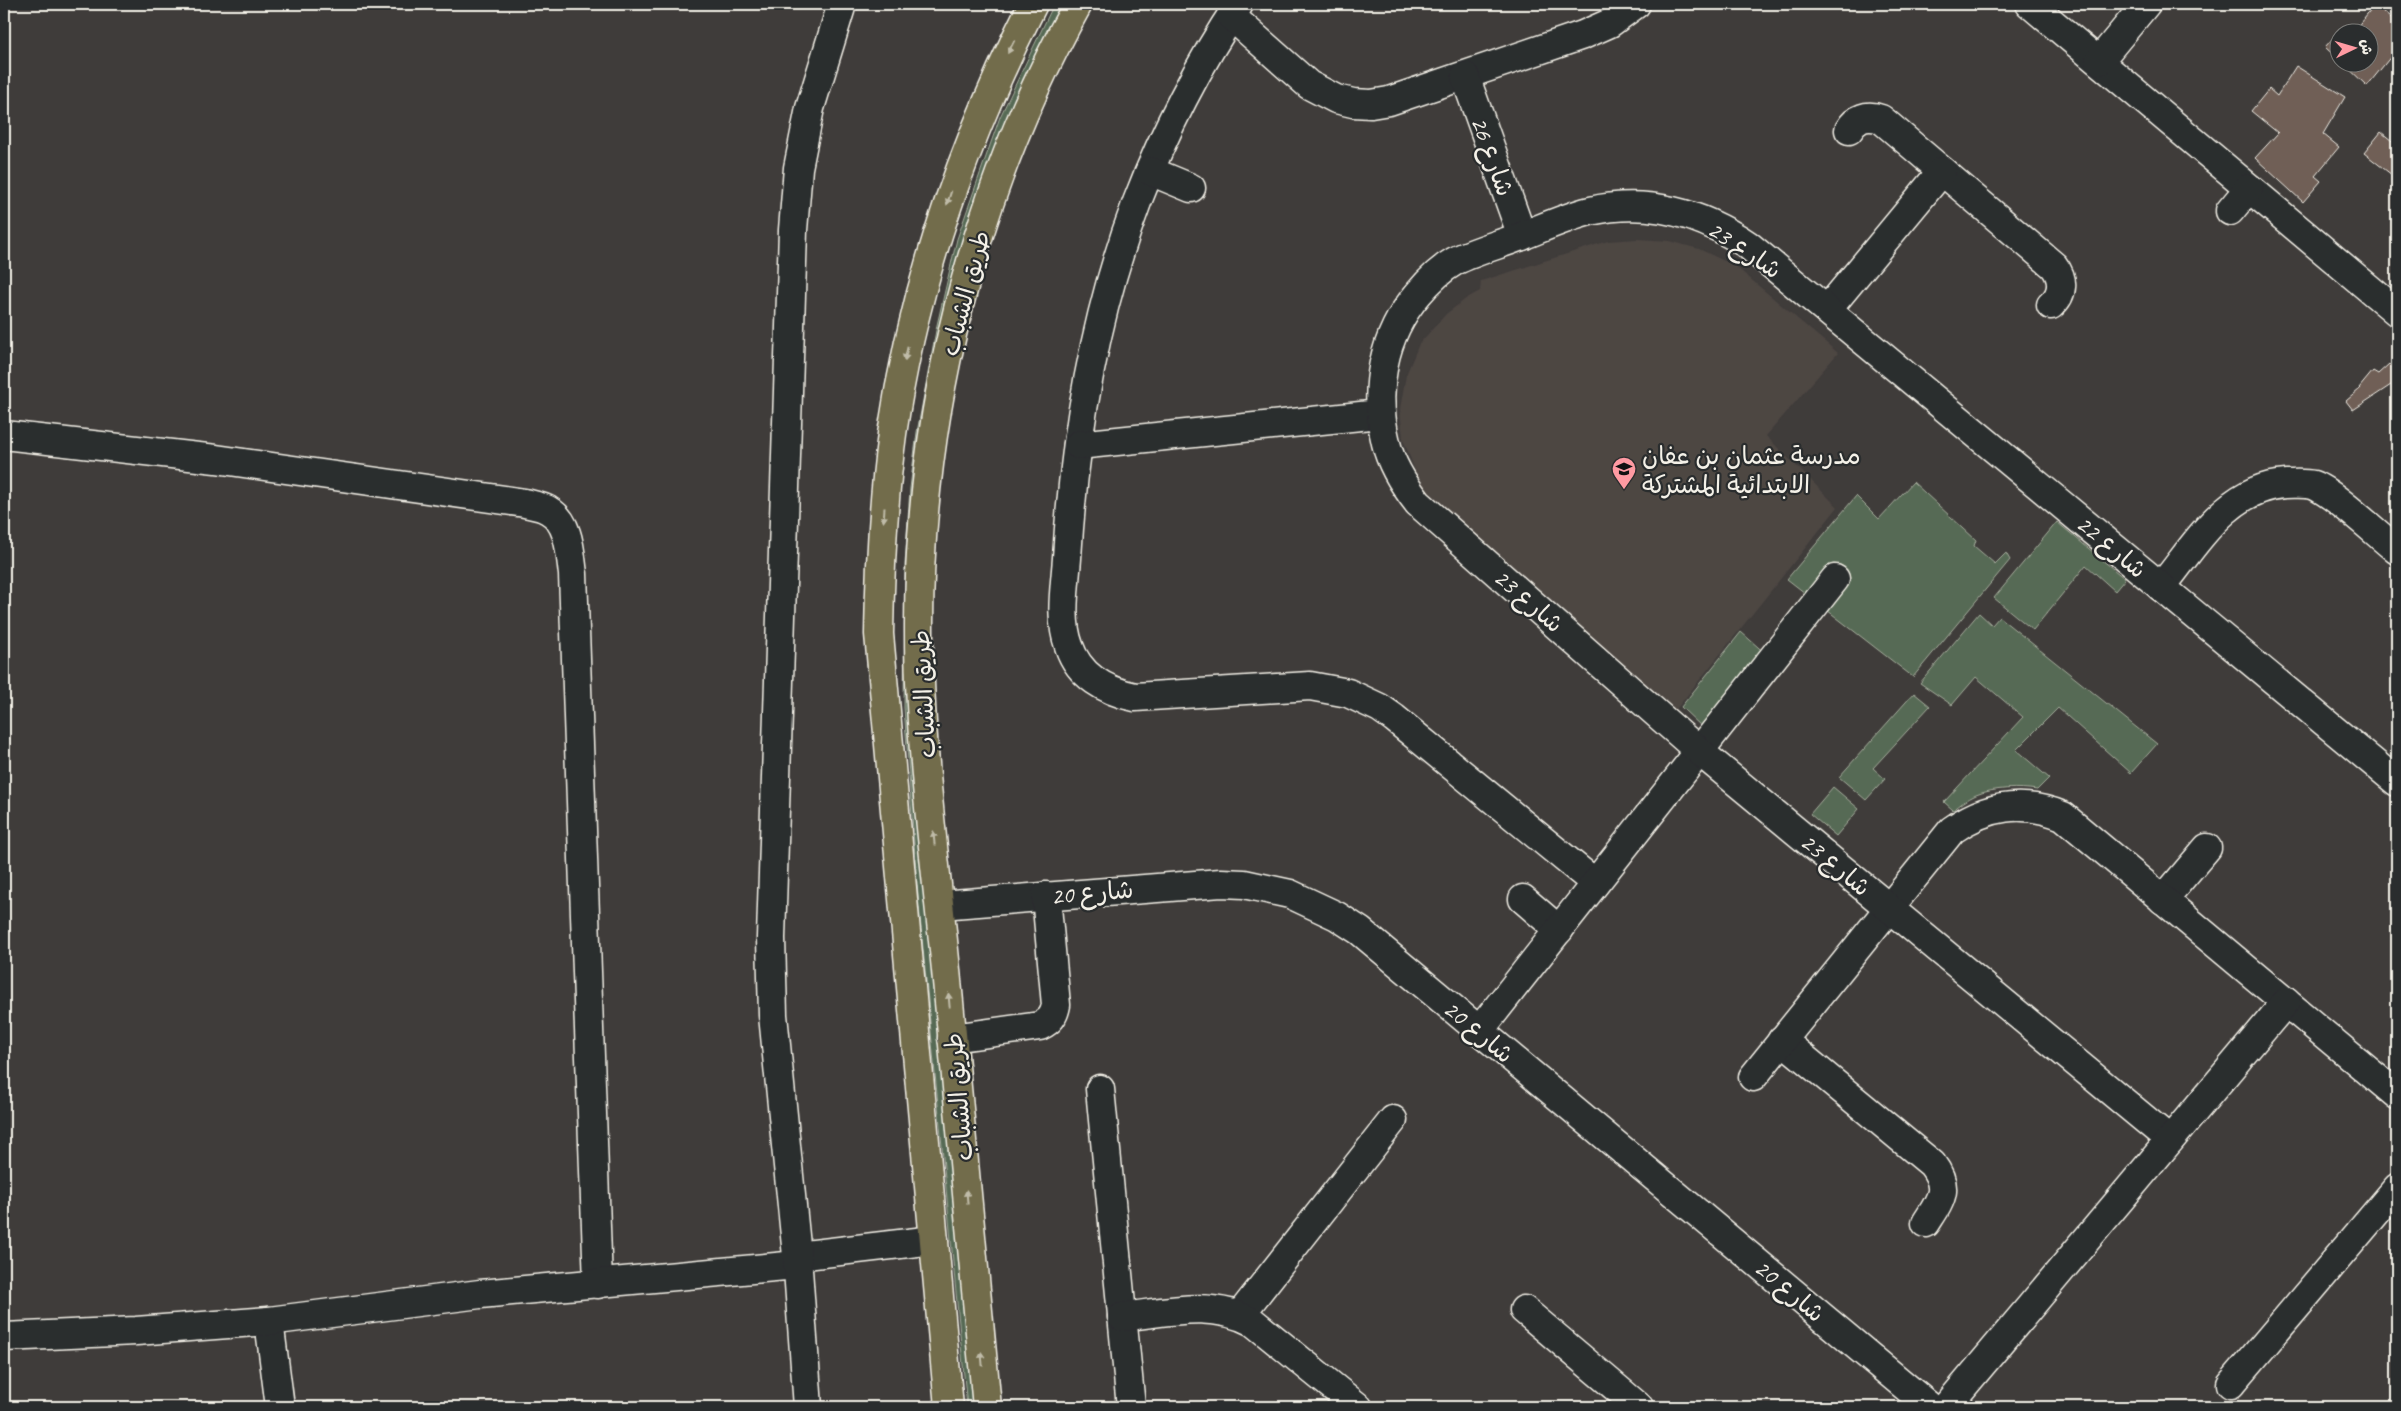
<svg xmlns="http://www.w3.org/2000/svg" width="2401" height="1411" viewBox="0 0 2401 1411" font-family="Caveat,'Playpen Sans Arabic',sans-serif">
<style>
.built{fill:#4d4643}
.green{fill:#576a54;stroke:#a6ae9e}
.building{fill:#6f5e57;stroke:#f4f1e8}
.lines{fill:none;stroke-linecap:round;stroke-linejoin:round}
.minor-casing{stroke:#f4f1e8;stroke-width:31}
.major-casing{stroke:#f4f1e8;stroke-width:31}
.minor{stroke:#2a2d2e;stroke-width:28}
.major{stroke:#726c4b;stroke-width:28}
.oneway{fill:#c0bca9}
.labels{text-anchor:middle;stroke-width:4.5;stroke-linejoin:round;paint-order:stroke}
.street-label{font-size:25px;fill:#f4f1e8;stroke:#2a2d2e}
.poi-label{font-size:25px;fill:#f4f1e8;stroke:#2a2d2e;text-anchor:start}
</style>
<rect width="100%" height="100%" fill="#3f3c3a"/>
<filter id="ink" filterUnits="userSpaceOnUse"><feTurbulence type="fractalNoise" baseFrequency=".02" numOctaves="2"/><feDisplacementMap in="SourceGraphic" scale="10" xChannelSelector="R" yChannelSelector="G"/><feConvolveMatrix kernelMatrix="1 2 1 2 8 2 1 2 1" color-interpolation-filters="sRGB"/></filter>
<g filter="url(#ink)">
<!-- built -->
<path class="built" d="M 1637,239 L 1670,241 L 1699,249 L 1735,266 L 1838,353 L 1766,436 L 1838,507 L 1674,712 L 1437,507 L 1416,473 L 1403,439 L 1400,409 L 1406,375 L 1419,344 L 1446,314 L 1467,298 L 1480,291 L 1481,281 L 1608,241 Z"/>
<!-- green -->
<g class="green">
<path d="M 1054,4 L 1073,4 L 979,220 L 918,585 L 981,1407 L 967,1407 L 918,896 L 904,708 L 905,564 L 910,488 L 917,432 L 937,325 L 957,239 L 1000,117 Z"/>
<path d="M 1913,482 L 1976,540 L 1974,546 L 1995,564 L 2006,553 L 2010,560 L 1913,677 L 1787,579 L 1856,496 L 1879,519 Z"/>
<path d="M 2057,522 L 2125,579 L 2115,591 L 2086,565 L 2033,630 L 1994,598 Z"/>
<path d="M 1979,613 L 1992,625 L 1999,617 L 2157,744 L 2131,773 L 2058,708 L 2016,750 L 2049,778 L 2037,790 C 2019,787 1993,788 1976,795 C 1967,799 1960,805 1953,810 L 1944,802 L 2023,717 L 1976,677 L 1952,705 L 1920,683 Z"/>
<path d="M 1741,632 L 1767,655 L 1704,729 L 1681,707 Z"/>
<path d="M 1914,693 L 1930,706 L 1873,768 L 1885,779 L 1866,800 L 1839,777 Z"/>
<path d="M 1833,787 L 1859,809 L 1836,836 L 1810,814 Z"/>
</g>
<!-- building -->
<g class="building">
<path d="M 2375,4 L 2397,23 L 2397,49 L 2367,86 L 2342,62 L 2368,62 L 2368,32 L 2353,32 Z"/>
<path d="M 2344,26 L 2351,32 L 2338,32 L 2338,59 L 2325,47 Z"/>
<path d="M 2296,66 L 2345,97 L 2323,134 L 2339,147 L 2315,176 L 2321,181 L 2303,202 L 2255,158 L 2278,133 L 2251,111 L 2269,89 L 2277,96 Z"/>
<path d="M 2381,132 L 2397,145 L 2397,179 L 2364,153 Z"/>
<path d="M 2389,364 L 2397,372 L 2397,381 L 2353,410 L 2346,401 L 2360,389 L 2359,388 L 2373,371 L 2378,374 Z"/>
</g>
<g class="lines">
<defs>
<g id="minor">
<path d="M 1239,4 C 1198,65 1164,132 1137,202 C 1094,316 1074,437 1067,558 C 1065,587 1059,619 1069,646 C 1079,676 1106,691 1135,697 L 1310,686 L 1348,693 L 1380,708 L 1394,718 L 1595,883"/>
<path d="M 2030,4 L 2397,312"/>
<path d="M 1231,16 L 1309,85 L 1336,99 L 1353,103 L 1371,104 L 1389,101 L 1583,35 L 1610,23 L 1636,4"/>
<path d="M 2099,61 L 2146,4"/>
<path d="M 1465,76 L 1522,236"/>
<path d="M 1849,130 C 1856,118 1867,114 1881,119 L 2054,266 C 2064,279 2064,294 2051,305"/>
<path d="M 1150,171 L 1191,188"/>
<path d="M 2230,211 L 2249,188"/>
<path d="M 1827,310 L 1942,171"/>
<path d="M 4,435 L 216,459 L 525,503 C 532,505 542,506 548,510 C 570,522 570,553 573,574 L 598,1284"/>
<path d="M 1078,445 L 1380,414"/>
<path d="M 2161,587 C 2195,546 2227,487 2286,484 C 2295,484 2304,483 2313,485 C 2333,492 2378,535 2397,550"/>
<path d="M 1523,899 L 1559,930"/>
<path d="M 2163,900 L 2207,848"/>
<path d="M 940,905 L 1221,883 L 1244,884 L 1290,894 L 1337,916 L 1360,931 L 1930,1407"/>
<path d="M 1479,1031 L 1835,579"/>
<path d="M 952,1038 L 1040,1026 C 1050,1021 1054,1016 1056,1005 L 1046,896"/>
<path d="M 1782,1040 L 1932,1164 C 1951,1189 1940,1201 1926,1223"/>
<path d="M 1753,1077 L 1952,830 C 1987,805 2023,800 2063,816 L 2397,1095"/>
<path d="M 1100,1089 L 1131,1407"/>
<path d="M 2170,1140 L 1699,751 L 1418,503 C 1404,485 1391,465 1386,443 C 1373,390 1382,336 1418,294 C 1428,282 1441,269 1455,261 C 1475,251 1498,245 1519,237 C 1542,228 1566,217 1590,211 C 1647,198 1701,213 1748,245 L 2397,782"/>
<path d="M 797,1256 L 934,1240"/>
<path d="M 1524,1310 L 1639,1407"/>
<path d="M 1240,1315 L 1393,1120"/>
<path d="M 1122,1317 C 1167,1312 1212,1300 1253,1322 L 1358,1407"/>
<path d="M 269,1321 L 280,1407"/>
<path d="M 4,1337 L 136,1331 L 269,1321 L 480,1294 L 797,1265"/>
<path d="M 2231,1384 L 2397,1188"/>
<path d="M 808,1407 L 797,1256 L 773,1015 L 771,938 L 793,230 L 798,168 L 810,108 L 842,4"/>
<path d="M 1946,1407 L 2286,1002"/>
</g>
<g id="major">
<path d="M 949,1407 L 879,634 C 880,567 883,500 892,434 C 914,282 964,140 1033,4"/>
<path d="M 987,1407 C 973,1261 960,1116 946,970 C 935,858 919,745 919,632 C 918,415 972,194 1078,4"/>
</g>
</defs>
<!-- minor casing -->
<use href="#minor" class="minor-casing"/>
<!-- major casing -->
<use href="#major" class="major-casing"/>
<!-- minor -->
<use href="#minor" class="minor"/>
<!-- major -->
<use href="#major" class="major"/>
</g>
<!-- one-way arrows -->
<defs><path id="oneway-solid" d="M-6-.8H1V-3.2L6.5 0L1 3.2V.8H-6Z" transform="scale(1.25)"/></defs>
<g class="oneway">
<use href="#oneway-solid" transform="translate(1011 47) rotate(117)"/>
<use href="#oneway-solid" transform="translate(949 198) rotate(108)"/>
<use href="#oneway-solid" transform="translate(906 354) rotate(103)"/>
<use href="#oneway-solid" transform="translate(884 515) rotate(94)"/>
<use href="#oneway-solid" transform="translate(934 838) rotate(-95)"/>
<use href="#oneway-solid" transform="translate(949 1000) rotate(-95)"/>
<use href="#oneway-solid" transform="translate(967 1197) rotate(-95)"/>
<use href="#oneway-solid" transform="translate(982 1359) rotate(-95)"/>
</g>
</g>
<!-- icons -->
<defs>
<symbol id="school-pin" viewBox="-11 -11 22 30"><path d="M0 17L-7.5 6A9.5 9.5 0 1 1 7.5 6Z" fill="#ff9aa2" stroke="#2a2d2e"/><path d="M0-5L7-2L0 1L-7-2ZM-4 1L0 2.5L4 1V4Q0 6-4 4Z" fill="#111"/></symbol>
</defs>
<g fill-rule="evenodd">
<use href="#school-pin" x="1610" y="455" width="28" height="38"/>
</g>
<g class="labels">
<!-- street labels -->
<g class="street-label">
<text transform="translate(1493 156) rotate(70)" y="9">شارع 26</text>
<text transform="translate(1745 249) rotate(34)" y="9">شارع 23</text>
<text transform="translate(965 293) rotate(-75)" y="9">طريق الشباب</text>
<text transform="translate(2112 546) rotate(40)" y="9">شارع 22</text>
<text transform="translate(1529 600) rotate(41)" y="9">شارع 23</text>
<text transform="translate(923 694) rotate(-93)" y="9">طريق الشباب</text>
<text transform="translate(1836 864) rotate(40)" y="9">شارع 23</text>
<text transform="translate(1092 892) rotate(-5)" y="9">شارع 20</text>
<text transform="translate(1479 1031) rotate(40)" y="9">شارع 20</text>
<text transform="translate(958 1097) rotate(-95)" y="9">طريق الشباب</text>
<text transform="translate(1790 1290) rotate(40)" y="9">شارع 20</text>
</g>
<!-- poi labels -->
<g class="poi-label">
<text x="1642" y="464">مدرسة عثمان بن عفان<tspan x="1642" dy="29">الابتدائية المشتركة</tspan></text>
</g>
</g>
<!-- margin -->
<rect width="2401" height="1411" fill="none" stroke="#2a2d2e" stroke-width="20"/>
<rect x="10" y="10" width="2381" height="1391" fill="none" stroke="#f4f1e8" stroke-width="2" filter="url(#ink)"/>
<!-- north arrow -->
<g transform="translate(2354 48) rotate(85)"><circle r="24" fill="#2a2d2e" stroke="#7b7b78"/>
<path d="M0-4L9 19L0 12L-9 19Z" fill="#ff9aa2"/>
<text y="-8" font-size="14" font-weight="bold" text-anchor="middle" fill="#f4f1e8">ش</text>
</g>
</svg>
